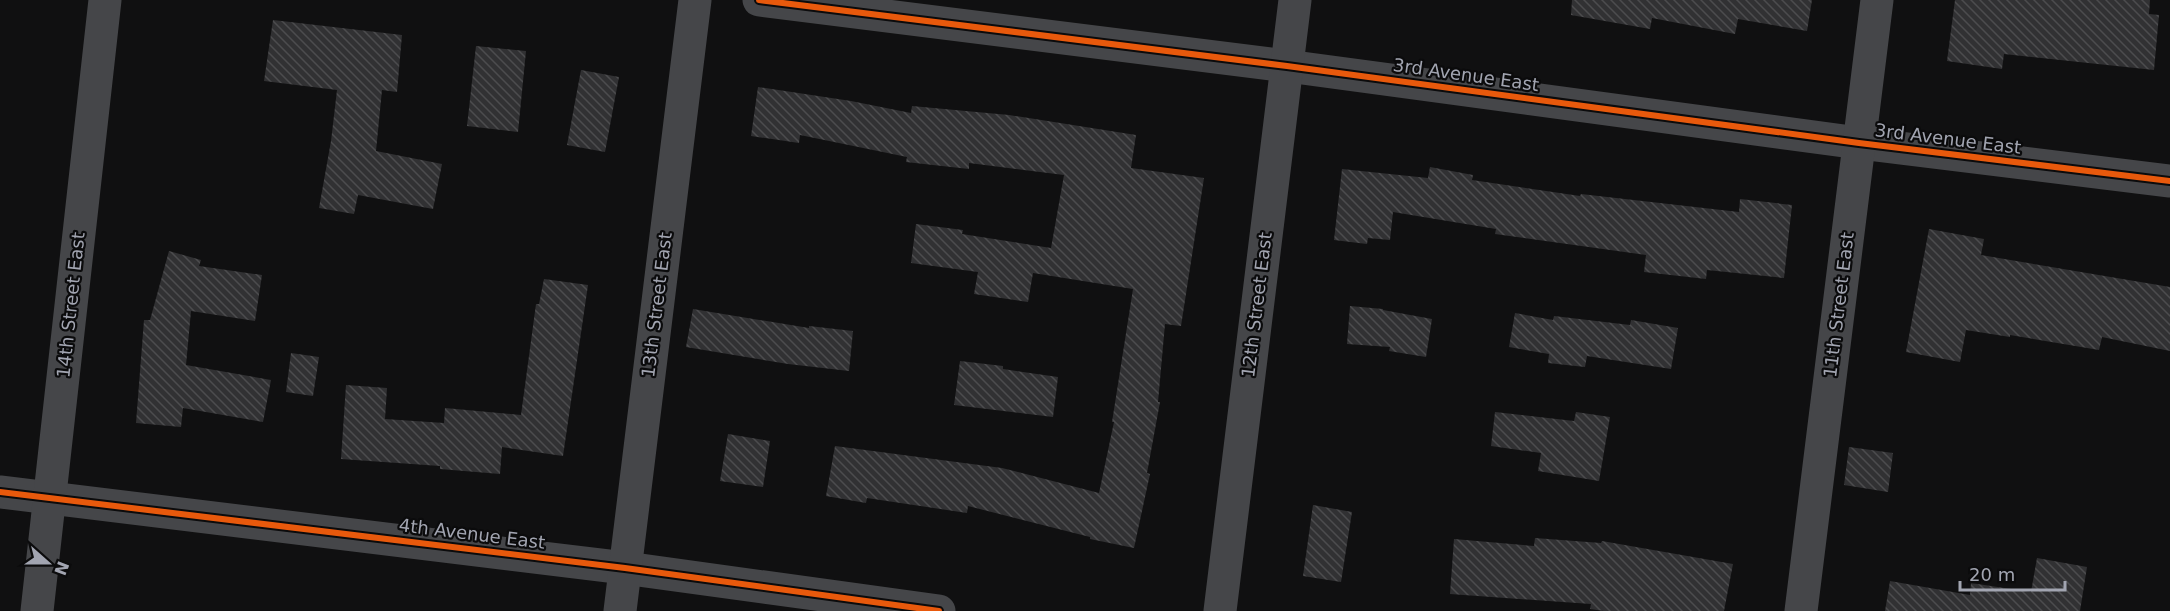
<svg xmlns="http://www.w3.org/2000/svg" width="2170" height="611" viewBox="0 0 2170 611" font-family="'DejaVu Sans',sans-serif">
<style>
.building{fill:url(#building-back-hatch)}
.lines{fill:none;stroke-linecap:round;stroke-linejoin:round}
.minor{stroke:#454649;stroke-width:33}
.cycleway-casing{stroke:#0b0b0c;stroke-width:10}
.cycleway{stroke:#e8590c;stroke-width:6}
.labels{text-anchor:middle;stroke-width:4.5;stroke-linejoin:round;paint-order:stroke}
.street-label{font-size:18px;fill:#a2a5b1;stroke:#0b0b0c}
</style>
<defs>
<pattern id="building-back-hatch" width="6" height="6" patternUnits="userSpaceOnUse" patternTransform="scale(1.5)"><rect width="6" height="6" fill="#313133"/><path d="M-1 5l2 2M0 0l6 6M5-1l2 2" fill="none" stroke="#4c4c4e"/></pattern>
</defs>
<rect width="100%" height="100%" fill="#101011"/>
<!-- building -->
<g class="building">
<path d="M 1572,0 L 1812,0 L 1807,31 L 1738,19 L 1735,34 L 1652,18 L 1650,29 L 1571,15 Z"/>
<path d="M 1955,0 L 2150,0 L 2149,14 L 2159,15 L 2154,70 L 2004,54 L 2002,69 L 1947,61 Z"/>
<path d="M 273,20 L 402,35 L 397,92 L 382,90 L 376,151 L 442,164 L 433,209 L 358,195 L 354,214 L 319,208 L 331,141 L 337,90 L 264,81 Z"/>
<path d="M 476,46 L 526,51 L 518,132 L 467,126 Z"/>
<path d="M 581,70 L 619,77 L 605,152 L 567,145 Z"/>
<path d="M 758,87 L 851,101 L 911,113 L 912,106 L 1009,115 L 1136,135 L 1131,168 L 1204,178 L 1181,326 L 1165,324 L 1158,402 L 1160,402 L 1147,473 L 1150,474 L 1134,548 L 1090,539 L 1090,537 L 968,506 L 967,513 L 867,498 L 866,503 L 826,496 L 835,446 L 1002,468 L 1099,493 L 1114,422 L 1112,422 L 1133,289 L 1033,273 L 1028,302 L 974,294 L 978,272 L 911,263 L 916,224 L 963,230 L 962,234 L 1051,248 L 1064,175 L 969,163 L 969,169 L 906,162 L 907,157 L 800,135 L 799,143 L 751,136 Z"/>
<path d="M 1430,167 L 1473,175 L 1472,180 L 1580,196 L 1581,194 L 1739,212 L 1740,199 L 1792,205 L 1784,278 L 1707,270 L 1706,279 L 1644,272 L 1646,255 L 1495,234 L 1496,229 L 1393,212 L 1390,240 L 1368,238 L 1367,244 L 1334,240 L 1342,169 L 1428,178 Z"/>
<path d="M 1929,229 L 1984,239 L 1981,255 L 2170,287 L 2170,351 L 2102,337 L 2099,350 L 2010,335 L 2010,337 L 1966,330 L 1960,362 L 1906,352 Z"/>
<path d="M 169,251 L 201,260 L 199,266 L 262,275 L 255,321 L 191,311 L 186,365 L 271,380 L 263,422 L 183,408 L 181,427 L 136,423 L 144,320 L 150,320 Z"/>
<path d="M 544,279 L 588,285 L 563,456 L 502,447 L 500,474 L 440,469 L 440,466 L 341,459 L 346,385 L 387,388 L 385,419 L 444,423 L 445,408 L 521,415 L 536,304 L 539,304 Z"/>
<path d="M 1350,306 L 1383,309 L 1383,310 L 1432,319 L 1426,357 L 1389,351 L 1390,347 L 1347,344 Z"/>
<path d="M 693,309 L 809,328 L 809,326 L 853,331 L 849,371 L 788,364 L 686,347 Z"/>
<path d="M 1515,313 L 1553,320 L 1554,316 L 1630,325 L 1631,320 L 1678,328 L 1671,369 L 1587,356 L 1585,367 L 1548,363 L 1549,354 L 1509,347 Z"/>
<path d="M 291,353 L 319,357 L 313,396 L 286,392 Z"/>
<path d="M 960,361 L 1003,366 L 1003,369 L 1058,377 L 1053,417 L 954,405 Z"/>
<path d="M 1495,412 L 1574,421 L 1576,412 L 1610,417 L 1599,481 L 1538,471 L 1541,453 L 1491,446 Z"/>
<path d="M 728,434 L 770,441 L 763,487 L 720,481 Z"/>
<path d="M 1849,447 L 1893,453 L 1888,492 L 1844,485 Z"/>
<path d="M 1313,505 L 1352,512 L 1341,582 L 1303,576 Z"/>
<path d="M 1535,538 L 1601,543 L 1602,541 L 1733,564 L 1724,611 L 1604,611 L 1590,609 L 1591,604 L 1450,594 L 1454,539 L 1534,546 Z"/>
<path d="M 2037,558 L 2087,567 L 2080,611 L 1885,611 L 1890,581 L 1970,595 L 1971,583 L 2031,592 Z"/>
</g>
<g class="lines">
<!-- minor -->
<g class="minor">
<path d="M 759,0 L 1287,66 L 1859,143 L 2170,181"/>
<path d="M 0,492 L 625,568 L 939,611"/>
<path d="M 37,611 L 105,0"/>
<path d="M 620,611 L 695,0"/>
<path d="M 1220,611 L 1295,0"/>
<path d="M 1801,611 L 1877,0"/>
</g>
<defs>
<g id="cycleway">
<path d="M 759,0 L 1287,66 L 1859,143 L 2170,181"/>
<path d="M 0,492 L 625,568 L 939,611"/>
</g>
</defs>
<!-- cycleway casing -->
<use href="#cycleway" class="cycleway-casing"/>
<!-- cycleway -->
<use href="#cycleway" class="cycleway"/>
</g>
<g class="labels">
<!-- street labels -->
<g class="street-label">
<text transform="translate(1466 75) rotate(8)" y="6">3rd Avenue East</text>
<text transform="translate(1948 139) rotate(7)" y="6">3rd Avenue East</text>
<text transform="translate(71 305) rotate(-84)" y="6">14th Street East</text>
<text transform="translate(657 305) rotate(-83)" y="6">13th Street East</text>
<text transform="translate(1257 305) rotate(-83)" y="6">12th Street East</text>
<text transform="translate(1839 305) rotate(-83)" y="6">11th Street East</text>
<text transform="translate(472 534) rotate(7)" y="6">4th Avenue East</text>
</g>
</g>
<!-- north arrow -->
<g transform="translate(48 563) rotate(111)" stroke="#0b0b0c" stroke-width="4.5" paint-order="stroke">
<path d="M0-4.5L10 22L0 15L-10 22Z" fill="#a2a5b1"/>
<text y="-9" font-size="16" font-weight="bold" text-anchor="middle" fill="#a2a5b1">N</text>
</g>
<!-- scale -->
<path d="M1960 581v9h105v-9" fill="none" stroke="#a2a5b1" stroke-width="3"/>
<text x="1969" y="581" font-size="18" fill="#a2a5b1" stroke="#0b0b0c" stroke-width="4.5" paint-order="stroke">20 m</text>
</svg>
